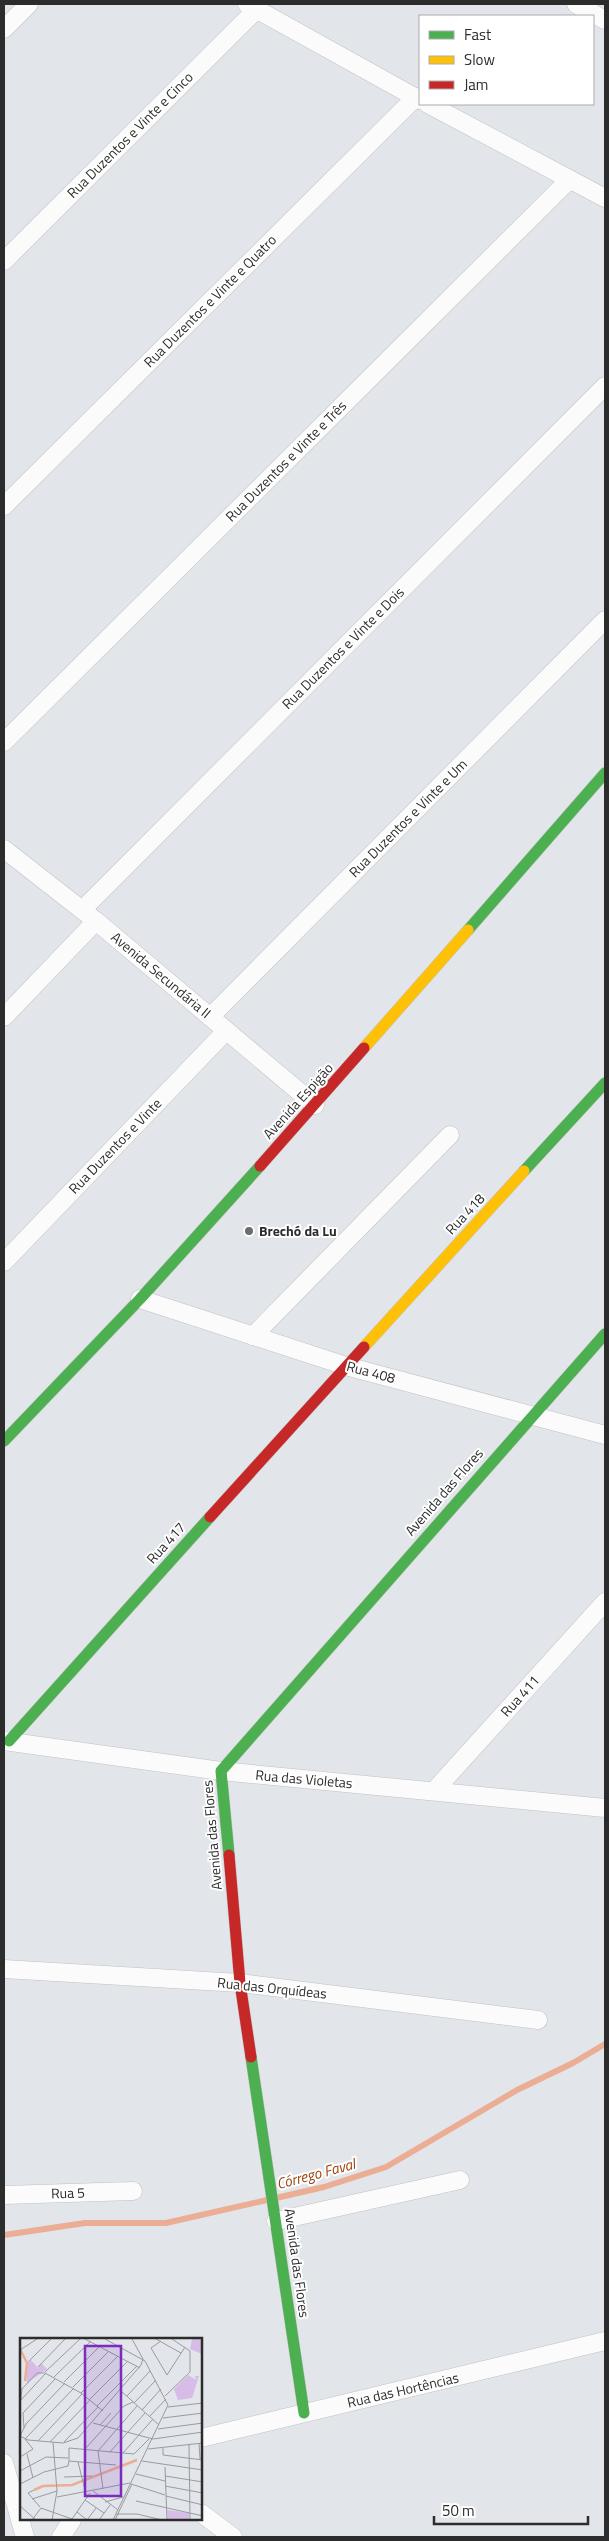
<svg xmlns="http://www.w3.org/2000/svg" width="609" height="2541" viewBox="0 0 609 2541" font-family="'Titillium Web',sans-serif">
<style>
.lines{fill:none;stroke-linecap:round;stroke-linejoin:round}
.stream{stroke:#ebae95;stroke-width:6}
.street-casing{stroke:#c0c1c2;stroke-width:19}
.fast-casing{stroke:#c0c1c2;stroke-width:12}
.slow-casing{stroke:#c0c1c2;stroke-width:12}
.jam-casing{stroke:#c0c1c2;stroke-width:12}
.street{stroke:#fbfbfc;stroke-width:18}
.fast{stroke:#4caf50;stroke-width:11}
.slow{stroke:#ffc107;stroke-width:11}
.jam{stroke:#c62828;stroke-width:11}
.poi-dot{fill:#6c6d6e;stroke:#fff;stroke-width:2}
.labels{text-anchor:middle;stroke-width:4;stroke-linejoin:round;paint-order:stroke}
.street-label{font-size:14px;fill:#2c2c2c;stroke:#fff}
.poi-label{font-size:14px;font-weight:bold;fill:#2c2c2c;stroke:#fff;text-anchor:start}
.water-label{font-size:15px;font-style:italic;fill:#9e420d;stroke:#fff}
.inset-river{fill:none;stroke:#ebae95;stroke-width:2.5}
.inset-road{fill:none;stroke:#999b9e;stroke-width:1}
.view{fill:#7b2cbf;fill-opacity:0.15;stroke:#7b2cbf;stroke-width:2.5}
.inset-edge{fill:none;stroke:#2c2c2c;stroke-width:2.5}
</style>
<rect width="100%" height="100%" fill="#e2e5ea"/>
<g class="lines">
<!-- stream -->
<g class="stream">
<path d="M 276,2198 L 324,2187 L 386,2167 L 517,2090 L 573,2063 L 605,2044"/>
<path d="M 4,2235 L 85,2223 L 166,2223 L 267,2200"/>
</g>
<defs>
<g id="street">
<path d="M 247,4 L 420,100"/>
<path d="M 576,4 L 605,20"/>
<path d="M 4,29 L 29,4"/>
<path d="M 428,104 L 605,198"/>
<path d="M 4,261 L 257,9"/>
<path d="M 4,506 L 416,97"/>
<path d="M 4,742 L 569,180"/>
<path d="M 4,849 L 96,921 L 315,1105"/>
<path d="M 82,910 L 605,386"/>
<path d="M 4,1017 L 96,921"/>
<path d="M 210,1017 L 605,620"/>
<path d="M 4,1262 L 226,1031"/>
<path d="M 140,1299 L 346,1366 L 605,1435"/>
<path d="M 253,1336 L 450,1135"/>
<path d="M 4,1741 L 221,1771 L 605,1808"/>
<path d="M 434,1791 L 605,1602"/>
<path d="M 4,1969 L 240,1983 L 538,2020"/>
<path d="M 4,2195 L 133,2191"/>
<path d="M 276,2221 L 460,2180"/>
<path d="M 201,2438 L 605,2341"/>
<path d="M 4,2463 L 25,2537"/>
<path d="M 201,2513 L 233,2537"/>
<path d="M 61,2537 L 72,2520"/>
</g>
<g id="fast">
<path d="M 468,930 L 605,773"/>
<path d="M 524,1171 L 605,1083"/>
<path d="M 4,1441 L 140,1299 L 260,1166"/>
<path d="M 9,1741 L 210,1517"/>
<path d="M 229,1855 L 221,1771 L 605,1334"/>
<path d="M 251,2057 L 304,2413"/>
</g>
<g id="slow">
<path d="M 364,1048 L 468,930"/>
<path d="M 364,1347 L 524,1171"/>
</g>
<g id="jam">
<path d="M 260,1166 L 364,1048"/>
<path d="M 210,1517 L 364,1347"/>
<path d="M 229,1855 L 240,1983 L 251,2057"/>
</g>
</defs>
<!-- street casing -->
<use href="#street" class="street-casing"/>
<!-- fast casing -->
<use href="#fast" class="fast-casing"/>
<!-- slow casing -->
<use href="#slow" class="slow-casing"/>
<!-- jam casing -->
<use href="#jam" class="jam-casing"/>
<!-- street -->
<use href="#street" class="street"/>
<!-- fast -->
<use href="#fast" class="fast"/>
<!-- slow -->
<use href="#slow" class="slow"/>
<!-- jam -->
<use href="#jam" class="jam"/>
</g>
<!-- markers -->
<circle class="poi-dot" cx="249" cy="1231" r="5"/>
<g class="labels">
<!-- street labels -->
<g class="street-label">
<text transform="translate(130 135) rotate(-45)" y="5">Rua Duzentos e Vinte e Cinco</text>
<text transform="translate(210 301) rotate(-45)" y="5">Rua Duzentos e Vinte e Quatro</text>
<text transform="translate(286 461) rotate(-45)" y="5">Rua Duzentos e Vinte e Três</text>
<text transform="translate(343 648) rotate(-45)" y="5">Rua Duzentos e Vinte e Dois</text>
<text transform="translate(408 818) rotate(-45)" y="5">Rua Duzentos e Vinte e Um</text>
<text transform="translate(161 975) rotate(40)" y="5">Avenida Secundária II</text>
<text transform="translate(298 1101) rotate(-48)" y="5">Avenida Espigão</text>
<text transform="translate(115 1146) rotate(-46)" y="5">Rua Duzentos e Vinte</text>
<text transform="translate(465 1214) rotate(-47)" y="5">Rua 418</text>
<text transform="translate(371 1372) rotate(15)" y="5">Rua 408</text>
<text transform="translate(444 1492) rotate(-49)" y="5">Avenida das Flores</text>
<text transform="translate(166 1543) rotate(-48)" y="5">Rua 417</text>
<text transform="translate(520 1696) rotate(-48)" y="5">Rua 411</text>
<text transform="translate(304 1779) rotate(5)" y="5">Rua das Violetas</text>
<text transform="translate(212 1835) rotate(-95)" y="5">Avenida das Flores</text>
<text transform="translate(272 1988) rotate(6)" y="5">Rua das Orquídeas</text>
<text transform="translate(68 2193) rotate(-2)" y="5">Rua 5</text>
<text transform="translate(297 2263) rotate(82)" y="5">Avenida das Flores</text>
<text transform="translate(403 2390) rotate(-13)" y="5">Rua das Hortências</text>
</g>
<!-- poi labels -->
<g class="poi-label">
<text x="259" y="1236">Brechó da Lu</text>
</g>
<!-- water labels -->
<g class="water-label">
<text transform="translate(316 2174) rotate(-15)" y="5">Córrego Faval</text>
</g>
</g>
<!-- overview -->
<g transform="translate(20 2338)">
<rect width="182" height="182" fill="#e2e5ea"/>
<path d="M 172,1 L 182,1 L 182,16 L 170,11 ZM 11,22 L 18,30 L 21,25 L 27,31 L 7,45 L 6,24 ZM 168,37 L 176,42 L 175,38 L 179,38 L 172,60 L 158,62 L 154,51 ZM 147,172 L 169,175 L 169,182 L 148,182 Z" fill="#d6bce7"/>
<path class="inset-river" d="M 0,11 L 7,25 L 5,43M 14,152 L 23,148 L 52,147 L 117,122"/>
<path class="inset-road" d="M 65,1 L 120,30M 85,1 L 125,23 L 148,67 L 93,182M 136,1 L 161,15M 141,3 L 131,10 L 147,37 L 165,9M 0,12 L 17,1M 9,23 L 31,1M 18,29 L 45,1M 25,34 L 60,1M 34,39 L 71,3M 44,44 L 80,8M 45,45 L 6,86 L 0,98 L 8,102 L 43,105 L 58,100 L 121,27 L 123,21 L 112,1M 53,49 L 89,13M 0,53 L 17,35 L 25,35 L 61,55 L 83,73M 101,53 L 139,87M 61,55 L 98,18M 107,58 L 130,33M 145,58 L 170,34 L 170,13 L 152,1M 1,62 L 26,35M 69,62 L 108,23M 114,65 L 136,42M 0,67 L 2,51M 77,68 L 117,28M 148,69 L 183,65M 122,72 L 141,51M 130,78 L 146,61M 143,80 L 183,75M 73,85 L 133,101 L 183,94M 80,87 L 91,75M 4,90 L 3,75 L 35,41M 138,91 L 183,85M 18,103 L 62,56M 30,104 L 70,62M 44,104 L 78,69M 179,105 L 180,121M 169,106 L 170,182M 143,110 L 143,117 L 183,122M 65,111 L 104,68 L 113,64M 128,111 L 183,105M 90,114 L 125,75M 103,115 L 133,81M 7,116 L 13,140M 0,119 L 13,111 L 5,101 L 54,50M 49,123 L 49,110 L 114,116 L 129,101M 49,123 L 96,127M 122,123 L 183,132M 58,124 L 67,160M 145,129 L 147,182M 0,133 L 26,119 L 48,120M 116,136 L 145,143M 145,138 L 183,144M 44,139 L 72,138M 0,146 L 24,134 L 48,128 L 49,123M 111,146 L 145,157M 145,148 L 183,155M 83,151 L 78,113 L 117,68M 14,152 L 8,155 L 20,169M 73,153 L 98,172M 146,158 L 183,167M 37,159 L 110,145M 12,161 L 37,153M 65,162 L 84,175M 116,163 L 183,178M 85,164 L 103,159M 0,168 L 16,182M 57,174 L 67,182 L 76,170M 96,176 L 117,176 L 142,182M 52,181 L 70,155M 12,182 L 21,170 L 52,181M 32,182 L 37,153 L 33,104M 79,182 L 90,167M 95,182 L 112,146"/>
<path class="view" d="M 65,8 L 101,8 L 101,158 L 65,158 Z"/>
<rect width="182" height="182" class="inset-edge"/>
</g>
<!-- border -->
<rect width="609" height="2541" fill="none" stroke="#2c2c2c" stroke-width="10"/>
<!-- legend -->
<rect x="419" y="15" width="175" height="90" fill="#ffffff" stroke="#ababab"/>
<rect x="429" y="31" width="25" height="8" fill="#4caf50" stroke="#ababab"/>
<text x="464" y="40" font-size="15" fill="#2c2c2c">Fast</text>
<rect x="429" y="56" width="25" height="8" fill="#ffc107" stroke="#ababab"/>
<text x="464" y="65" font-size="15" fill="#2c2c2c">Slow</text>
<rect x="429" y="81" width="25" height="8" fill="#c62828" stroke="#ababab"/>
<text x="464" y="90" font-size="15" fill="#2c2c2c">Jam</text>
<!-- scale -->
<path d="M434 2516v8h154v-8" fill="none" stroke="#2c2c2c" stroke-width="2.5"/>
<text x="442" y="2516" font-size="15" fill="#2c2c2c" stroke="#ffffff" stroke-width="4" paint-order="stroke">50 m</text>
</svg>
